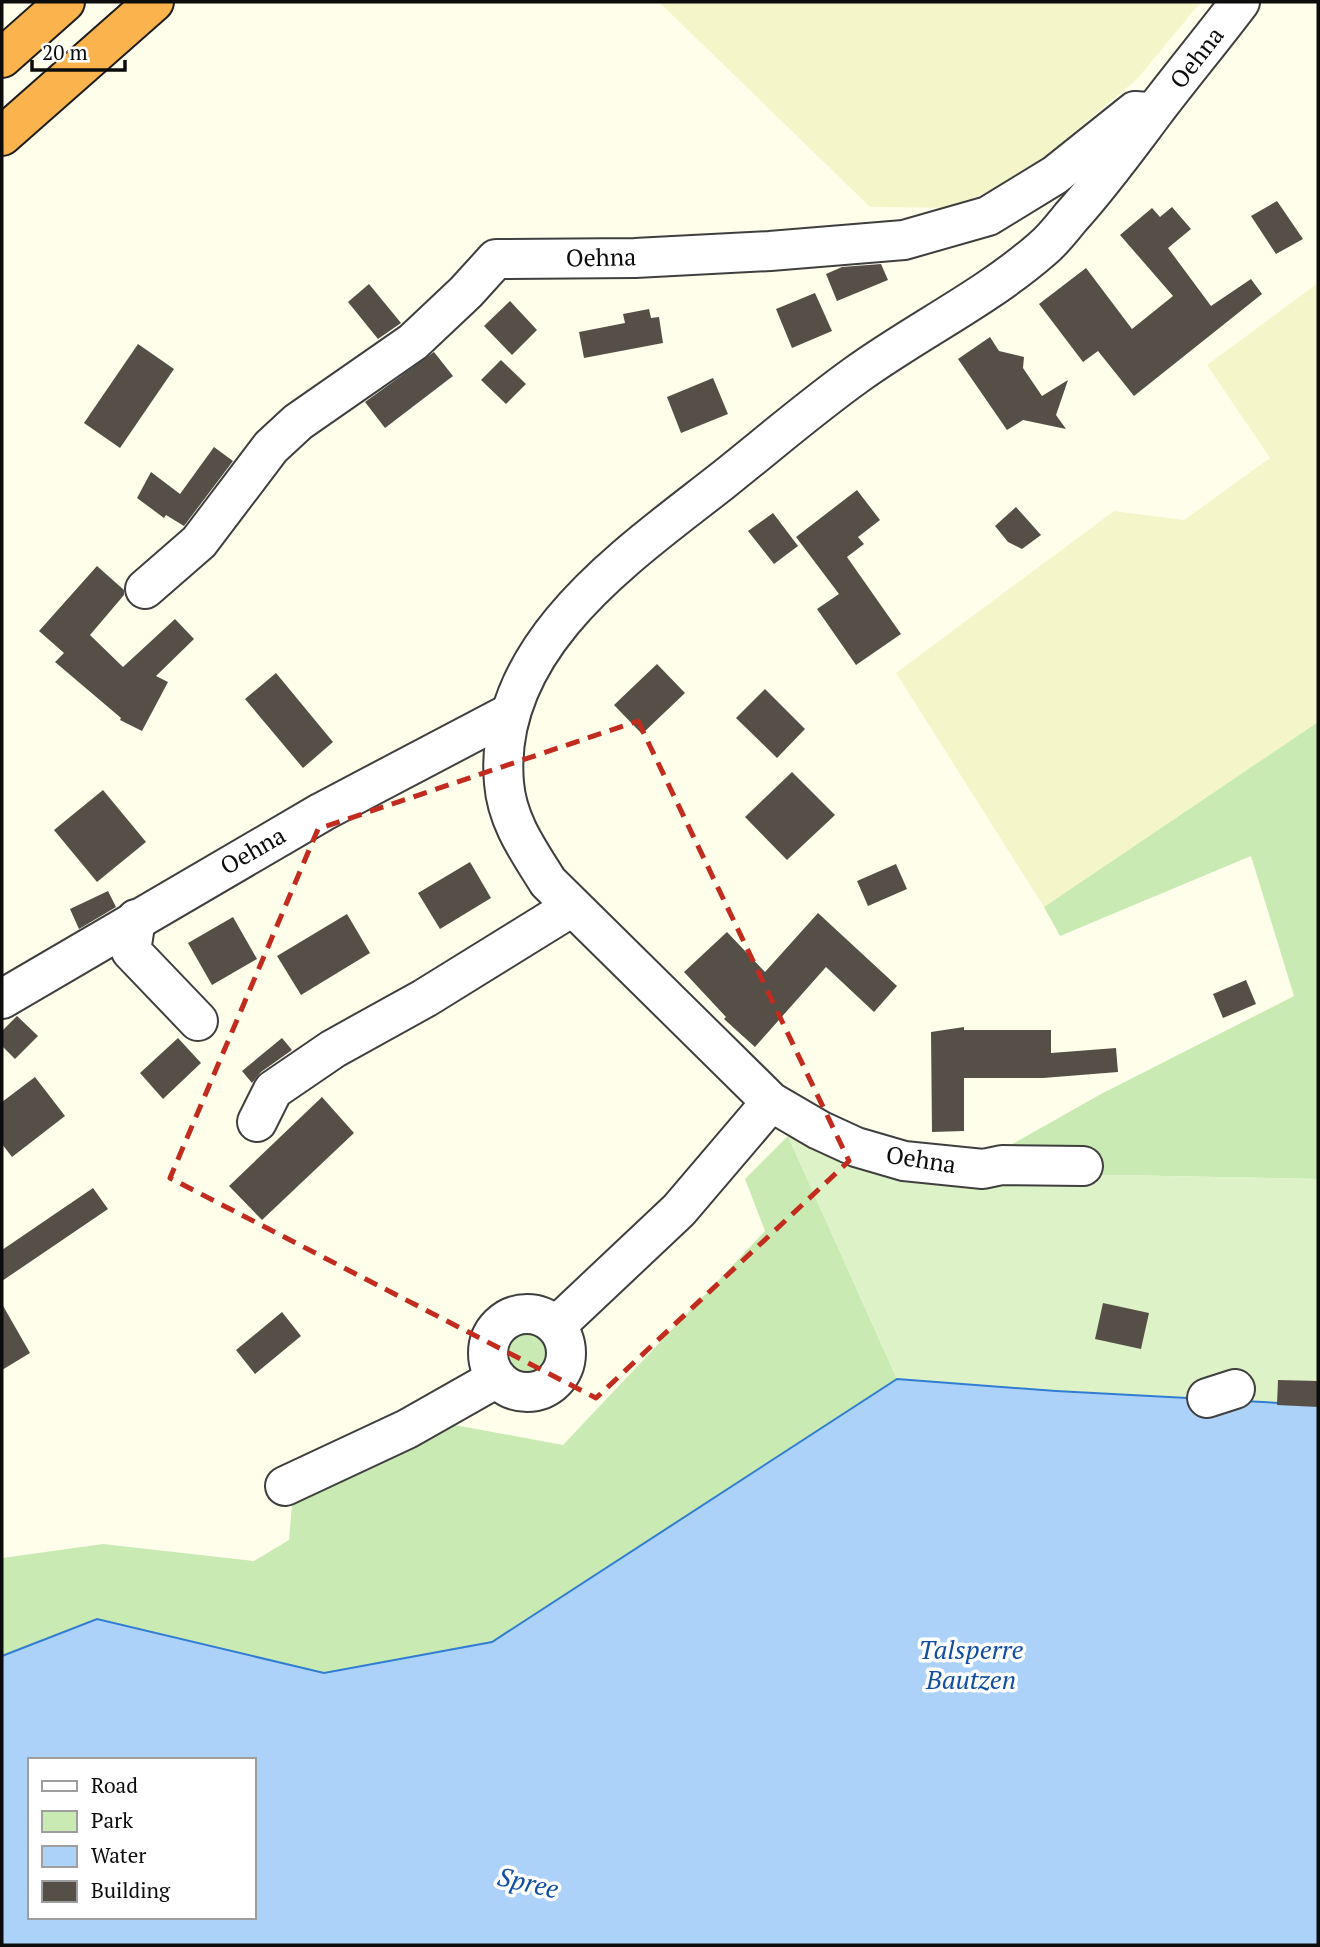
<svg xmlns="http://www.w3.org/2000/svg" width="1320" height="1947" viewBox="0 0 1320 1947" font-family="'PT Serif',serif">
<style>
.farmland{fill:#f4f6ca}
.green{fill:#c9ebb3}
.pitch{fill:#ddf2c6}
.water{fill:#add2f9;stroke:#317dd4;stroke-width:2;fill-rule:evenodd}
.building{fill:#554f48}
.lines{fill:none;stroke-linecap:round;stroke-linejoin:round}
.minor-casing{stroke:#3f3f3f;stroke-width:42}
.highway-casing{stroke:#1d1d1d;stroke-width:42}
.minor{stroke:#fff;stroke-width:38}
.highway{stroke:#fbb44d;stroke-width:38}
.marked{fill:none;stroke:#c22c1e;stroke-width:5;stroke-dasharray:14 9;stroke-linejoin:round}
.labels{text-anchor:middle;stroke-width:7;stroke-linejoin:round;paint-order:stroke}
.street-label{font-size:24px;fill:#0c0c0c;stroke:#fff}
.water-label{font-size:26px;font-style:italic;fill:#104fa3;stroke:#fff}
</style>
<rect width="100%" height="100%" fill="#fffeeb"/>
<!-- farmland -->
<g class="farmland">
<path d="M 659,2 L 1201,2 L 1137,79 L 1025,174 L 952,208 L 870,207 Z"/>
<path d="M 1318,283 L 1318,722 L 1044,907 L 896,673 L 1114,511 L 1184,520 L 1270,458 L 1207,365 Z"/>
</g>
<!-- green -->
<g class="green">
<path d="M 1318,722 L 1318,1179 L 1112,1175 L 954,1177 L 1101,1094 L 1294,996 L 1251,856 L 1060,936 L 1044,907 Z"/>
<path d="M 788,1136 L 897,1379 L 492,1642 L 324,1673 L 97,1619 L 2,1656 L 2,1558 L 103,1544 L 254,1561 L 289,1540 L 293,1493 L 449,1424 L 563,1445 L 765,1231 L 745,1179 Z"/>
<circle cx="526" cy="1353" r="23"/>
</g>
<!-- pitch -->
<path class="pitch" d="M 788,1136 L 862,1157 L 954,1177 L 1112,1175 L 1318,1179 L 1318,1405 L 1056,1391 L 897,1379 Z"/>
<!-- water -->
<path class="water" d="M 897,1379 L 1056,1391 L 1318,1405 L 1318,1945 L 2,1945 L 2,1656 L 97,1619 L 324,1673 L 492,1642 ZM 30,1760 L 254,1760 L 254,1917 L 30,1917 Z"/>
<!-- building -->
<g class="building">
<path d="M 1277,201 L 1303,239 L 1276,254 L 1251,216 Z"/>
<path d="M 1172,207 L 1191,229 L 1168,248 L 1211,306 L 1251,279 L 1262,294 L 1134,396 L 1098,351 L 1083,362 L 1039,304 L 1086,268 L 1132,329 L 1173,296 L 1120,235 L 1152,208 L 1160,217 Z"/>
<path d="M 881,264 L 888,280 L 837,301 L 826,274 L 842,267 Z"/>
<path d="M 369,284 L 401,323 L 378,339 L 348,302 Z"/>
<path d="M 815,293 L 832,331 L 792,348 L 776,309 Z"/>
<path d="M 510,301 L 537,330 L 512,355 L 484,326 Z"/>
<path d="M 649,309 L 651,318 L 659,317 L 663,343 L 584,358 L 579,332 L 625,323 L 623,314 Z"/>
<path d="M 990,337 L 999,351 L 1024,357 L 1023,368 L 1042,396 L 1068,380 L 1056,415 L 1066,429 L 1023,420 L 1007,430 L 958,359 Z"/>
<path d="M 138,344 L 174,369 L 120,448 L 84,423 Z"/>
<path d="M 434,352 L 453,376 L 385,428 L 365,402 Z"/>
<path d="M 501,360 L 526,384 L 506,404 L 481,380 Z"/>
<path d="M 713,378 L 728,414 L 681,433 L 667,397 Z"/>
<path d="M 214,447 L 233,461 L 184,526 L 166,515 L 164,518 L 137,498 L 151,472 L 180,494 Z"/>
<path d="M 857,490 L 880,520 L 858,537 L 864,544 L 847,557 L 901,634 L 856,665 L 817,609 L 839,594 L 796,537 Z"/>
<path d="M 1016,507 L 1041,535 L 1022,549 L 1008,542 L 995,526 Z"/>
<path d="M 773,513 L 798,546 L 774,564 L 748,531 Z"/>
<path d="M 97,566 L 124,590 L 124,595 L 90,635 L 123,667 L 175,619 L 194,639 L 156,676 L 168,682 L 142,731 L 120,720 L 121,718 L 55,662 L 64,653 L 39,631 Z"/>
<path d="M 657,664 L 685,693 L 642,734 L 614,705 Z"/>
<path d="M 276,673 L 333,742 L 303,768 L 245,699 Z"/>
<path d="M 765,689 L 805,729 L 777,758 L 736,718 Z"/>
<path d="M 792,772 L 835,815 L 787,860 L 745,817 Z"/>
<path d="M 103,790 L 146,842 L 97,882 L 54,830 Z"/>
<path d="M 470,862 L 491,898 L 440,929 L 418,893 Z"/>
<path d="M 896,864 L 907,889 L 868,906 L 857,881 Z"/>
<path d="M 108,891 L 116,907 L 79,929 L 70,909 Z"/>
<path d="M 818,913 L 897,986 L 874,1012 L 826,967 L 755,1047 L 724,1019 L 726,1017 L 684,972 L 727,932 L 765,972 Z"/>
<path d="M 347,914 L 370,953 L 301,995 L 277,956 Z"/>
<path d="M 233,917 L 257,959 L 212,985 L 188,943 Z"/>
<path d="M 1246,980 L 1256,1004 L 1223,1018 L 1213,994 Z"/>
<path d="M 17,1016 L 38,1036 L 15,1059 L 2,1046 L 2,1031 Z"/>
<path d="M 964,1027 L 964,1030 L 1051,1030 L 1051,1053 L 1116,1048 L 1118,1072 L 1043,1078 L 964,1078 L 964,1131 L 932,1132 L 931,1032 Z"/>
<path d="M 178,1038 L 201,1063 L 163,1099 L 140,1073 Z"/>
<path d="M 282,1038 L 292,1050 L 261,1072 L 252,1083 L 242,1071 Z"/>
<path d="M 35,1077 L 65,1116 L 12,1157 L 2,1144 L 2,1102 Z"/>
<path d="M 322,1097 L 354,1133 L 262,1220 L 229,1186 Z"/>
<path d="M 93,1188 L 108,1209 L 2,1281 L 2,1250 Z"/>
<path d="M 1103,1303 L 1149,1313 L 1141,1349 L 1095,1339 Z"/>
<path d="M 2,1304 L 30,1353 L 2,1370 Z"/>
<path d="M 282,1312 L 301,1336 L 255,1374 L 236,1350 Z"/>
<path d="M 1278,1380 L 1318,1381 L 1318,1407 L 1277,1405 Z"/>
</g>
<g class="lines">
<defs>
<g id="minor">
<path d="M 145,589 L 199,542 L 271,447 L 298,422 L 413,342 L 466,292 L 496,259 L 635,258 L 770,251 L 904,240 L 988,216 L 1055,175 L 1135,111 L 1148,112"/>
<path d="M 136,919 L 131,951 L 198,1021"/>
<path d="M 2,999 L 322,812 L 510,713"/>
<path d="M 257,1122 L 273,1090 L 333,1049 L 425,998 L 572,907"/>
<path d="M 1083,1166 L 1002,1165 L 983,1169 L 904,1161 L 856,1147 L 819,1130 L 771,1102 L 548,882 C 528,850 507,821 504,783 C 492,646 628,555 722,481 C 766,446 810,408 856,375 C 917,331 986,298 1042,249 C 1053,240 1062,228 1071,217 C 1101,184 1127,148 1154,112 C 1182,75 1212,39 1240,2"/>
<circle cx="527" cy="1353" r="39"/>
<path d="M 556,1326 L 679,1210 L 771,1102"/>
<path d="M 1207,1398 L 1235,1389"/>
<path d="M 285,1486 L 407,1429 L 497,1378"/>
</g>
<g id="highway">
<path d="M 2,58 L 65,2"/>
<path d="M 2,136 L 154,2"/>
</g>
</defs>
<!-- minor casing -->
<use href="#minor" class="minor-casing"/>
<!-- highway casing -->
<use href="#highway" class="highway-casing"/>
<!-- minor -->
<use href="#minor" class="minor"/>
<!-- highway -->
<use href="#highway" class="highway"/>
</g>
<!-- marked area -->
<path class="marked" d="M 638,721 L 849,1161 L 596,1398 L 170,1178 L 318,829 Z"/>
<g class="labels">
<!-- street labels -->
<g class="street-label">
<text transform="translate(1197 58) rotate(-52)" y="8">Oehna</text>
<text transform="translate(601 258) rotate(-1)" y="8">Oehna</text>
<text transform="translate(253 851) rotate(-30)" y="8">Oehna</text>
<text transform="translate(921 1160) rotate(9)" y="8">Oehna</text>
</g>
<!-- water labels -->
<g class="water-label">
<text x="971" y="1659">Talsperre<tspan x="971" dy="30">Bautzen</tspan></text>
<text transform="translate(528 1883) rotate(13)" y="9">Spree</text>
</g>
</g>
<!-- border -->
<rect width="1320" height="1947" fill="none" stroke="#0c0c0c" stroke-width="7"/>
<!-- legend -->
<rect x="28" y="1758" width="228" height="161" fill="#ffffff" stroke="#9e9e9e" stroke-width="2"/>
<rect x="42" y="1781" width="35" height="10" fill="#ffffff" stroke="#9e9e9e" stroke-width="2"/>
<text x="91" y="1793" font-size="21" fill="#0c0c0c">Road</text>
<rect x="42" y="1811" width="35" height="21" fill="#c9ebb3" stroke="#9e9e9e" stroke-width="2"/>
<text x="91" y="1828" font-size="21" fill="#0c0c0c">Park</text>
<rect x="42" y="1846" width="35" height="21" fill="#add2f9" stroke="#9e9e9e" stroke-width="2"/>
<text x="91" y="1863" font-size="21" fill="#0c0c0c">Water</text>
<rect x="42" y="1881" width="35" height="21" fill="#554f48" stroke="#9e9e9e" stroke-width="2"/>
<text x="91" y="1898" font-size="21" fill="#0c0c0c">Building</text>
<!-- scale -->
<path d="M32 60v10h93v-10" fill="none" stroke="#0c0c0c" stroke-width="3.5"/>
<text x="42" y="60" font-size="21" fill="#0c0c0c" stroke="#ffffff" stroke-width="5" paint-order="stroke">20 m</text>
</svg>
